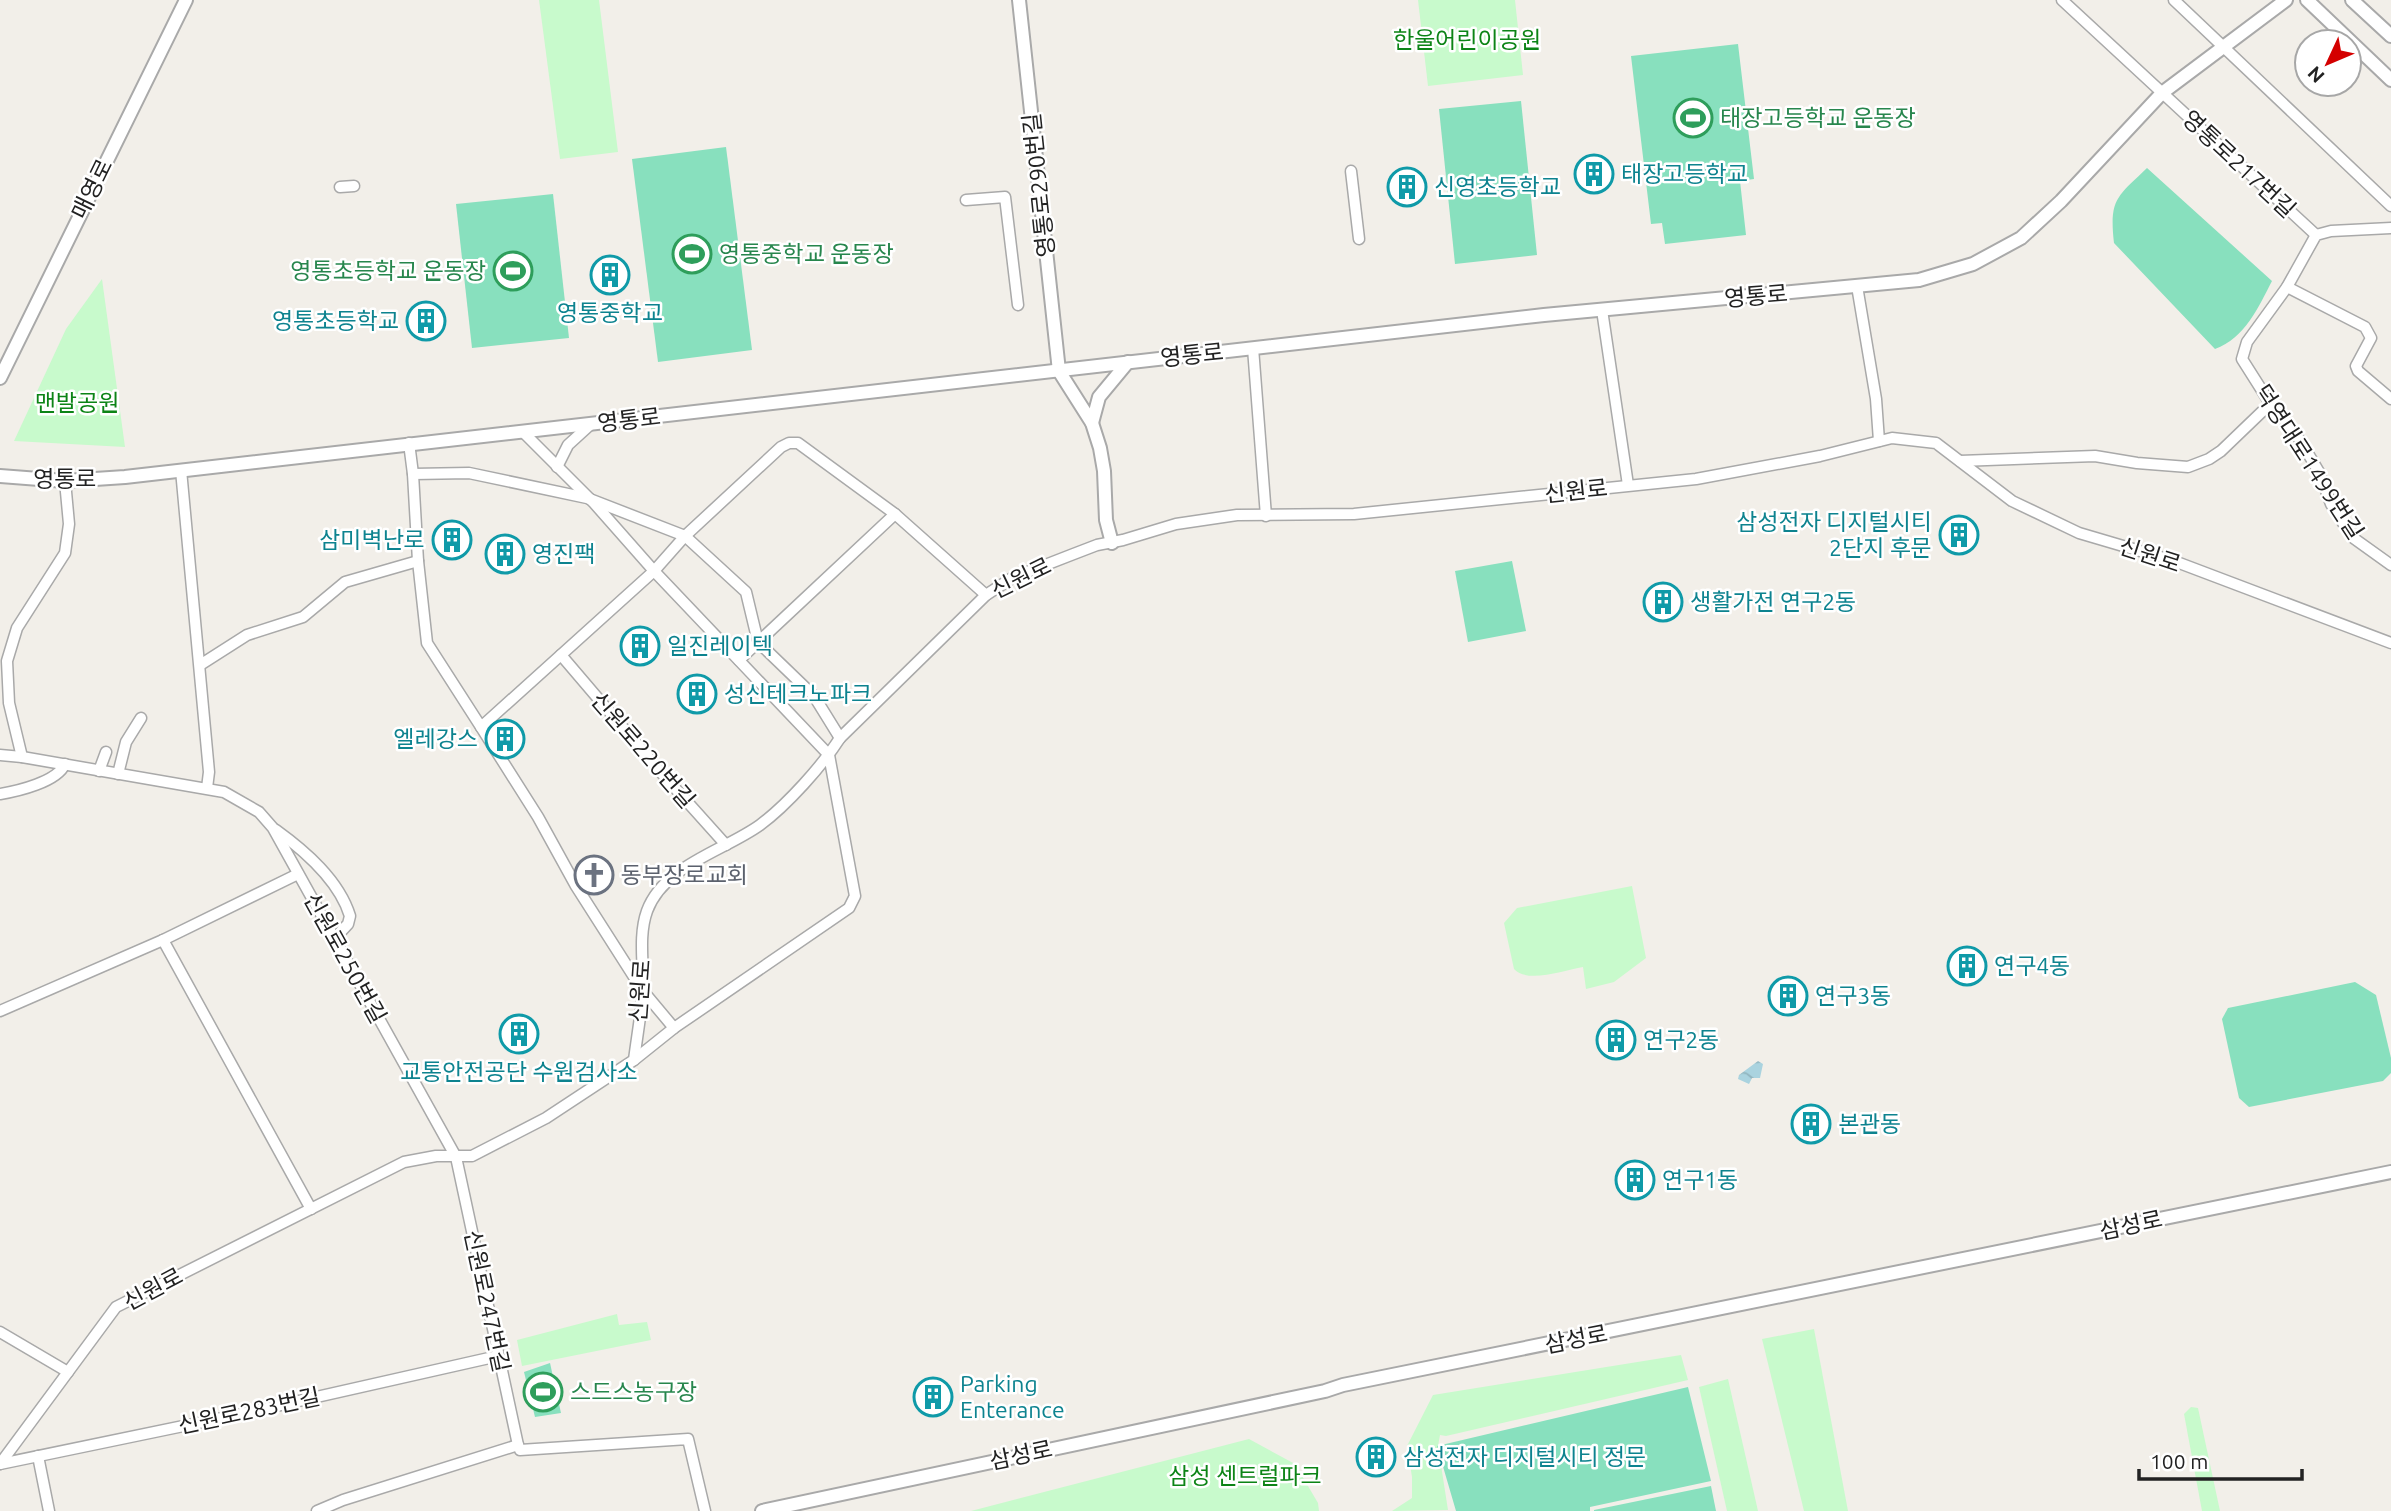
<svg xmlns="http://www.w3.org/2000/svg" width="2391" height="1511" viewBox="0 0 2391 1511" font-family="Ubuntu,'Noto Sans KR',sans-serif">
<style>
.park{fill:#c8facc}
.pitch{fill:#88e0be}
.water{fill:url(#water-waves)}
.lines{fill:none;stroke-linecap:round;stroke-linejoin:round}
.minor-casing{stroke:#a9a9a9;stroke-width:13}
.tertiary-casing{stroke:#a9a9a9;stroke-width:16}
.minor{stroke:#fff;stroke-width:10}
.tertiary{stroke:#fff;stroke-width:12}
.labels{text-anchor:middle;stroke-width:5;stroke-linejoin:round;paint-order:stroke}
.park-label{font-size:23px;fill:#0c8416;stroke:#fff}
.leisure-label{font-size:23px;fill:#27864d;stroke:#fff;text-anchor:start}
.street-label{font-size:23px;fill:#222;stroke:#fff}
.culture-label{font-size:23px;fill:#0d838f;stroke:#fff;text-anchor:start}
.worship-label{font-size:23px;fill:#5b616d;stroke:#fff;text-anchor:start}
</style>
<defs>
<pattern id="water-waves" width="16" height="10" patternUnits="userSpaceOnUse" patternTransform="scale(1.75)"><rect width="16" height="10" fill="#aad3df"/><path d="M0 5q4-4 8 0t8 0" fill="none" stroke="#92b5bf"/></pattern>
</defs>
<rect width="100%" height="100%" fill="#f2efe9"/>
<!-- park -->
<g class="park">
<path d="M 539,0 L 599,0 L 618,152 L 560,159 Z"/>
<path d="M 1418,0 L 1515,0 L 1523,75 L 1428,86 Z"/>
<path d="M 102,279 L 125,447 L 14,441 L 66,329 Z"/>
<path d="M 1632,886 L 1646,958 L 1614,982 L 1586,989 L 1583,967 C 1564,970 1528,984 1514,969 L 1504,923 L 1517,908 Z"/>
<path d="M 617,1314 L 619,1325 L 647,1322 L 651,1340 L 522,1366 L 517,1340 Z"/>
<path d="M 1814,1329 L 1848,1511 L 1804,1511 L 1762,1339 Z"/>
<path d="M 1681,1355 L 1688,1380 L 1446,1436 L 1440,1435 L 1438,1446 L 1448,1510 L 1392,1511 L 1412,1498 L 1412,1477 L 1407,1446 L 1433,1395 Z"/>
<path d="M 1728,1379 L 1758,1511 L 1727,1511 L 1699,1387 Z"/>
<path d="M 2191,1407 L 2198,1408 L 2220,1511 L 2202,1511 L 2184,1414 Z"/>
<path d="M 1249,1439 L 1295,1464 L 1318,1503 L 1319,1511 L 971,1511 Z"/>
</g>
<!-- pitch -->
<g class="pitch">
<path d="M 1738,44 L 1754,179 L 1740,181 L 1746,235 L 1665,244 L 1662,223 L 1651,224 L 1631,56 Z"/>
<path d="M 1521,101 L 1537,255 L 1455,264 L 1439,109 Z"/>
<path d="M 726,147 L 752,350 L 658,362 L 632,159 Z"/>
<path d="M 2147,168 L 2272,281 C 2258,308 2245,338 2215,349 L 2114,243 C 2109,199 2117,197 2147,168 Z"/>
<path d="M 553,194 L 569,338 L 472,348 L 456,204 Z"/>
<path d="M 1512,561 L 1526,631 L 1468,642 L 1455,571 Z"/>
<path d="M 2355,982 L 2376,995 L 2391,1058 L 2391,1073 L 2383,1081 L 2249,1107 L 2239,1098 L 2222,1019 L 2228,1008 Z"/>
<path d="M 550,1363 L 561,1413 L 535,1417 L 524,1372 Z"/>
<path d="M 1688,1387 L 1711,1481 L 1590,1507 L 1590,1511 L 1456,1511 L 1437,1446 Z"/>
<path d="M 1711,1486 L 1716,1511 L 1594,1511 L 1594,1510 Z"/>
</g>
<!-- water -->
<path class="water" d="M 1758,1061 L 1763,1064 L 1760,1078 L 1752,1078 L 1749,1084 L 1738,1079 L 1739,1075 Z"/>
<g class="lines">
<defs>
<g id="minor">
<path d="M 2062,0 L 2316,235"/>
<path d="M 2174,0 L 2391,206"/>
<path d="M 1351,171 L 1359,239"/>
<path d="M 340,187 L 354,186"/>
<path d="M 966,200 L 1005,197 L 1018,305"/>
<path d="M 2391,228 L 2331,231 L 2316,235 L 2287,287 L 2247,342 L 2242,359 L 2268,400 L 2300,440 L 2319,472 L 2331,504 L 2352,537 L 2391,565"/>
<path d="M 1857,286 L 1876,399 L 1879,441"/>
<path d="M 2287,287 L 2365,327 L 2371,338 L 2356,366 L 2358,371 L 2391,399"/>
<path d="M 1602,310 L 1628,485"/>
<path d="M 1253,348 L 1266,516"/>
<path d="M 524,433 L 594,503 L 654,571 L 829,755 L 855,896 L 849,908 L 674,1028 L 634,1060"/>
<path d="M 409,443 L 413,474 L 418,561 L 427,643 L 481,727 L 654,571 L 685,536 L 781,447 L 789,443 L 798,443 L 895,514 L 986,595"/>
<path d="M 1960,461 L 2095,456 L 2137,463 L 2188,467 L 2209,459 L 2221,451 L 2271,403"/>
<path d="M 557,467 L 568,445 L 591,424"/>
<path d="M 181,470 L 209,772 L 207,788"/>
<path d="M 413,474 L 469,473 L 587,498 L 685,536 L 746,592 L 758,642 L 814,696 L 840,738"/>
<path d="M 561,655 L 665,777 L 726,845"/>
<path d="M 739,660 L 895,514"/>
<path d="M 200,665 L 247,635 L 303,617 L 345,582 L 418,561"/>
<path d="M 481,727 L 538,817 L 576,886 L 643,991 L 674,1028"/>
<path d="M 0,755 L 22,757 L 224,792 L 259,812 L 273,828 L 456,1157 L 518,1445"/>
<path d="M 22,757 L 9,703 L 7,661 L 17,628 L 65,553 L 69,524 L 65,481"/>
<path d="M 99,771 L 106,752"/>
<path d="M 118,774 L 126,742 L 141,718"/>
<path d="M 0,794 C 18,791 57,782 65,764"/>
<path d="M 276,830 C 305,851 339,880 350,916 L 348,924 L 335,938"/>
<path d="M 163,940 L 311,1209"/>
<path d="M 0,1011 L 163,940 L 298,874"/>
<path d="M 0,1332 L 68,1372"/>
<path d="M 518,1445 L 520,1450 L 688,1439 L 705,1511"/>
<path d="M 38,1456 L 49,1511"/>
<path d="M 0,1464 L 116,1307 L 404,1162 L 436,1156 L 472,1156 L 546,1118 L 634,1060 C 637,1037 641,1014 643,991 C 644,965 638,936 647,911 C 664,865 724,851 760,825 C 787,805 822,766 840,738 L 986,595 L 1012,578 L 1071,555 L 1097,545 L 1123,540 L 1176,524 L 1237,515 L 1354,514 L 1696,479 L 1820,456 L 1892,438 L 1936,443 L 2012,501 L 2079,533 L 2174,561 L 2391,643"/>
<path d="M 0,1464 L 246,1413 L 498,1356"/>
<path d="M 317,1511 L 343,1500 L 518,1445"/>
</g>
<g id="tertiary">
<path d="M 1019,0 L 1059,371 L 1092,423 L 1100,448 L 1104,471 L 1106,520 L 1112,543"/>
<path d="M 2307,0 L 2391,80"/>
<path d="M 2352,0 L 2391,36"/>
<path d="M 0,378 L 186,0"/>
<path d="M 1092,423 L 1099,397 L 1128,362"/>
<path d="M 0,476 L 65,481 L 125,477 L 1544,315 L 1919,280 L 1973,264 L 2021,238 L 2061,201 L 2162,93 L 2286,0"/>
<path d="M 762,1511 L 1325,1391 L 1343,1385 L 2391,1172"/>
</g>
</defs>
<!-- minor casing -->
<use href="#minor" class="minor-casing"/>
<!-- tertiary casing -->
<use href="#tertiary" class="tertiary-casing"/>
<!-- minor -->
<use href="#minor" class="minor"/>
<!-- tertiary -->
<use href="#tertiary" class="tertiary"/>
</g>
<!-- icons -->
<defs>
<symbol id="stadium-ring" viewBox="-11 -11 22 22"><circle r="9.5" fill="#fff" stroke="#2e9e5b" stroke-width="1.5"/><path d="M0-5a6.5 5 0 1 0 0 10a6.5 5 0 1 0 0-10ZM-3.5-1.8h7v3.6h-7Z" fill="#2e9e5b"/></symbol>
<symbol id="building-ring" viewBox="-11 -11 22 22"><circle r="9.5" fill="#fff" stroke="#0f9aa8" stroke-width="1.5"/><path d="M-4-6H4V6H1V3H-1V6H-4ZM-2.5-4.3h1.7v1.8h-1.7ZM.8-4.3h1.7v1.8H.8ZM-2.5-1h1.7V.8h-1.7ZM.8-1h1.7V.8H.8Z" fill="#0f9aa8"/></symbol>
<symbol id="church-ring" viewBox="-11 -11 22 22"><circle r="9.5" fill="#fff" stroke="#6b7280" stroke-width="1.5"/><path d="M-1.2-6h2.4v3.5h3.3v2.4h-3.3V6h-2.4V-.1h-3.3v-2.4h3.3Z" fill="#6b7280"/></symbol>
</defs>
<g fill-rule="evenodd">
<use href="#stadium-ring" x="1671" y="96" width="44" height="44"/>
<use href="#building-ring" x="1572" y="152" width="44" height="44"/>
<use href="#building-ring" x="1385" y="165" width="44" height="44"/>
<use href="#stadium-ring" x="670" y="232" width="44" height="44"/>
<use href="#stadium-ring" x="491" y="249" width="44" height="44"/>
<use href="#building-ring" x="588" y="253" width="44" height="44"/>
<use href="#building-ring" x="404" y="299" width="44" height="44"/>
<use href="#building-ring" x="1937" y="513" width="44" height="44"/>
<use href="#building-ring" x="430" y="518" width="44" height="44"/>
<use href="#building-ring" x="483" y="532" width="44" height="44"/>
<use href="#building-ring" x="1641" y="580" width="44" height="44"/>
<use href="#building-ring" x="618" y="624" width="44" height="44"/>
<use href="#building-ring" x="675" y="672" width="44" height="44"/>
<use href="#building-ring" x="483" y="717" width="44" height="44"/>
<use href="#church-ring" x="572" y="853" width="44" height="44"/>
<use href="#building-ring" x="1945" y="944" width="44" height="44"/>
<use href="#building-ring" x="1766" y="974" width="44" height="44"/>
<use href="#building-ring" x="497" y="1012" width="44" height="44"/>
<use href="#building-ring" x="1594" y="1018" width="44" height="44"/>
<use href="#building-ring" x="1789" y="1102" width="44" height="44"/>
<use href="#building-ring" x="1613" y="1158" width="44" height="44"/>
<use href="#stadium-ring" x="521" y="1370" width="44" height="44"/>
<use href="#building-ring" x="911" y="1375" width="44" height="44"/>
<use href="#building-ring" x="1354" y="1435" width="44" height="44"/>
</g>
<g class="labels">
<!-- park labels -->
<g class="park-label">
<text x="1467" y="48">한울어린이공원</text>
<text x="77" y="411">맨발공원</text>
<text x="1245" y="1484">삼성 센트럴파크</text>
</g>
<!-- leisure labels -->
<g class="leisure-label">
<text x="1720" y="126">태장고등학교 운동장</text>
<text x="719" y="262">영통중학교 운동장</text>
<text x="486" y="279" text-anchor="end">영통초등학교 운동장</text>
<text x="570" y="1400">스드스농구장</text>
</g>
<!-- street labels -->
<g class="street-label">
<text transform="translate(2239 164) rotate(43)" y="8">영통로217번길</text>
<text transform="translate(1039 185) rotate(-96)" y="8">영통로290번길</text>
<text transform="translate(92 189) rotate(-64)" y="8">매영로</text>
<text transform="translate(1756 296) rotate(-5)" y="8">영통로</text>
<text transform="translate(1192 355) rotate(-6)" y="8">영통로</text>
<text transform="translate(629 420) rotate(-7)" y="8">영통로</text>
<text transform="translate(2309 462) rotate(57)" y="8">덕영대로1499번길</text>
<text x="65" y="487">영통로</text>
<text transform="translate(1576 491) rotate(-6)" y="8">신원로</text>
<text transform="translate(2150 555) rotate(18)" y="8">신원로</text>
<text transform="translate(1021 578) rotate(-26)" y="8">신원로</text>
<text transform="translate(643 750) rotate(49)" y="8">신원로220번길</text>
<text transform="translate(345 958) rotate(61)" y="8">신원로250번길</text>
<text transform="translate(640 991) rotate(-86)" y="8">신원로</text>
<text transform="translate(2131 1225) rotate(-12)" y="8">삼성로</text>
<text transform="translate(153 1289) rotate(-28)" y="8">신원로</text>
<text transform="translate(487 1301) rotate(78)" y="8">신원로247번길</text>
<text transform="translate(1576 1339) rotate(-11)" y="8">삼성로</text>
<text transform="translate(249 1411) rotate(-12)" y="8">신원로283번길</text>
<text transform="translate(1021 1455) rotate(-12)" y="8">삼성로</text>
</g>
<!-- culture labels -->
<g class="culture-label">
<text x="1621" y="182">태장고등학교</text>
<text x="1434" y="195">신영초등학교</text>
<text x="610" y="321" text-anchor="middle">영통중학교</text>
<text x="399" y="329" text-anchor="end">영통초등학교</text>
<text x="1932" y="530" text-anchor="end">삼성전자 디지털시티<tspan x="1932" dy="26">2단지 후문</tspan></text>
<text x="425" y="548" text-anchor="end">삼미벽난로</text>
<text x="532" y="562">영진팩</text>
<text x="1690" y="610">생활가전 연구2동</text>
<text x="667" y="654">일진레이텍</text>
<text x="724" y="702">성신테크노파크</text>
<text x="478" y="747" text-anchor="end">엘레강스</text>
<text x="1994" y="974">연구4동</text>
<text x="1815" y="1004">연구3동</text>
<text x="1643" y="1048">연구2동</text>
<text x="519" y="1080" text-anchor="middle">교통안전공단 수원검사소</text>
<text x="1838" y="1132">본관동</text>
<text x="1662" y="1188">연구1동</text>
<text x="960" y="1392">Parking<tspan x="960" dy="26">Enterance</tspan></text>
<text x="1403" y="1465">삼성전자 디지털시티 정문</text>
</g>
<!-- worship labels -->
<g class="worship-label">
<text x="621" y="883">동부장로교회</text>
</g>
</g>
<!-- north arrow -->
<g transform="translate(2328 63) rotate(226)"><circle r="33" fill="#ffffff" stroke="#a7a7a7" stroke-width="2"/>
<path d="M0-5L12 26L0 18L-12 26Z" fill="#d40000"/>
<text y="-10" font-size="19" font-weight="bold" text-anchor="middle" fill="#222222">N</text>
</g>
<!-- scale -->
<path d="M2139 1469v10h163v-10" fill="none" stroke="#222222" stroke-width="3.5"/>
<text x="2150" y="1469" font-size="21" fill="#222222" stroke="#ffffff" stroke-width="5" paint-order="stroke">100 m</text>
</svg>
